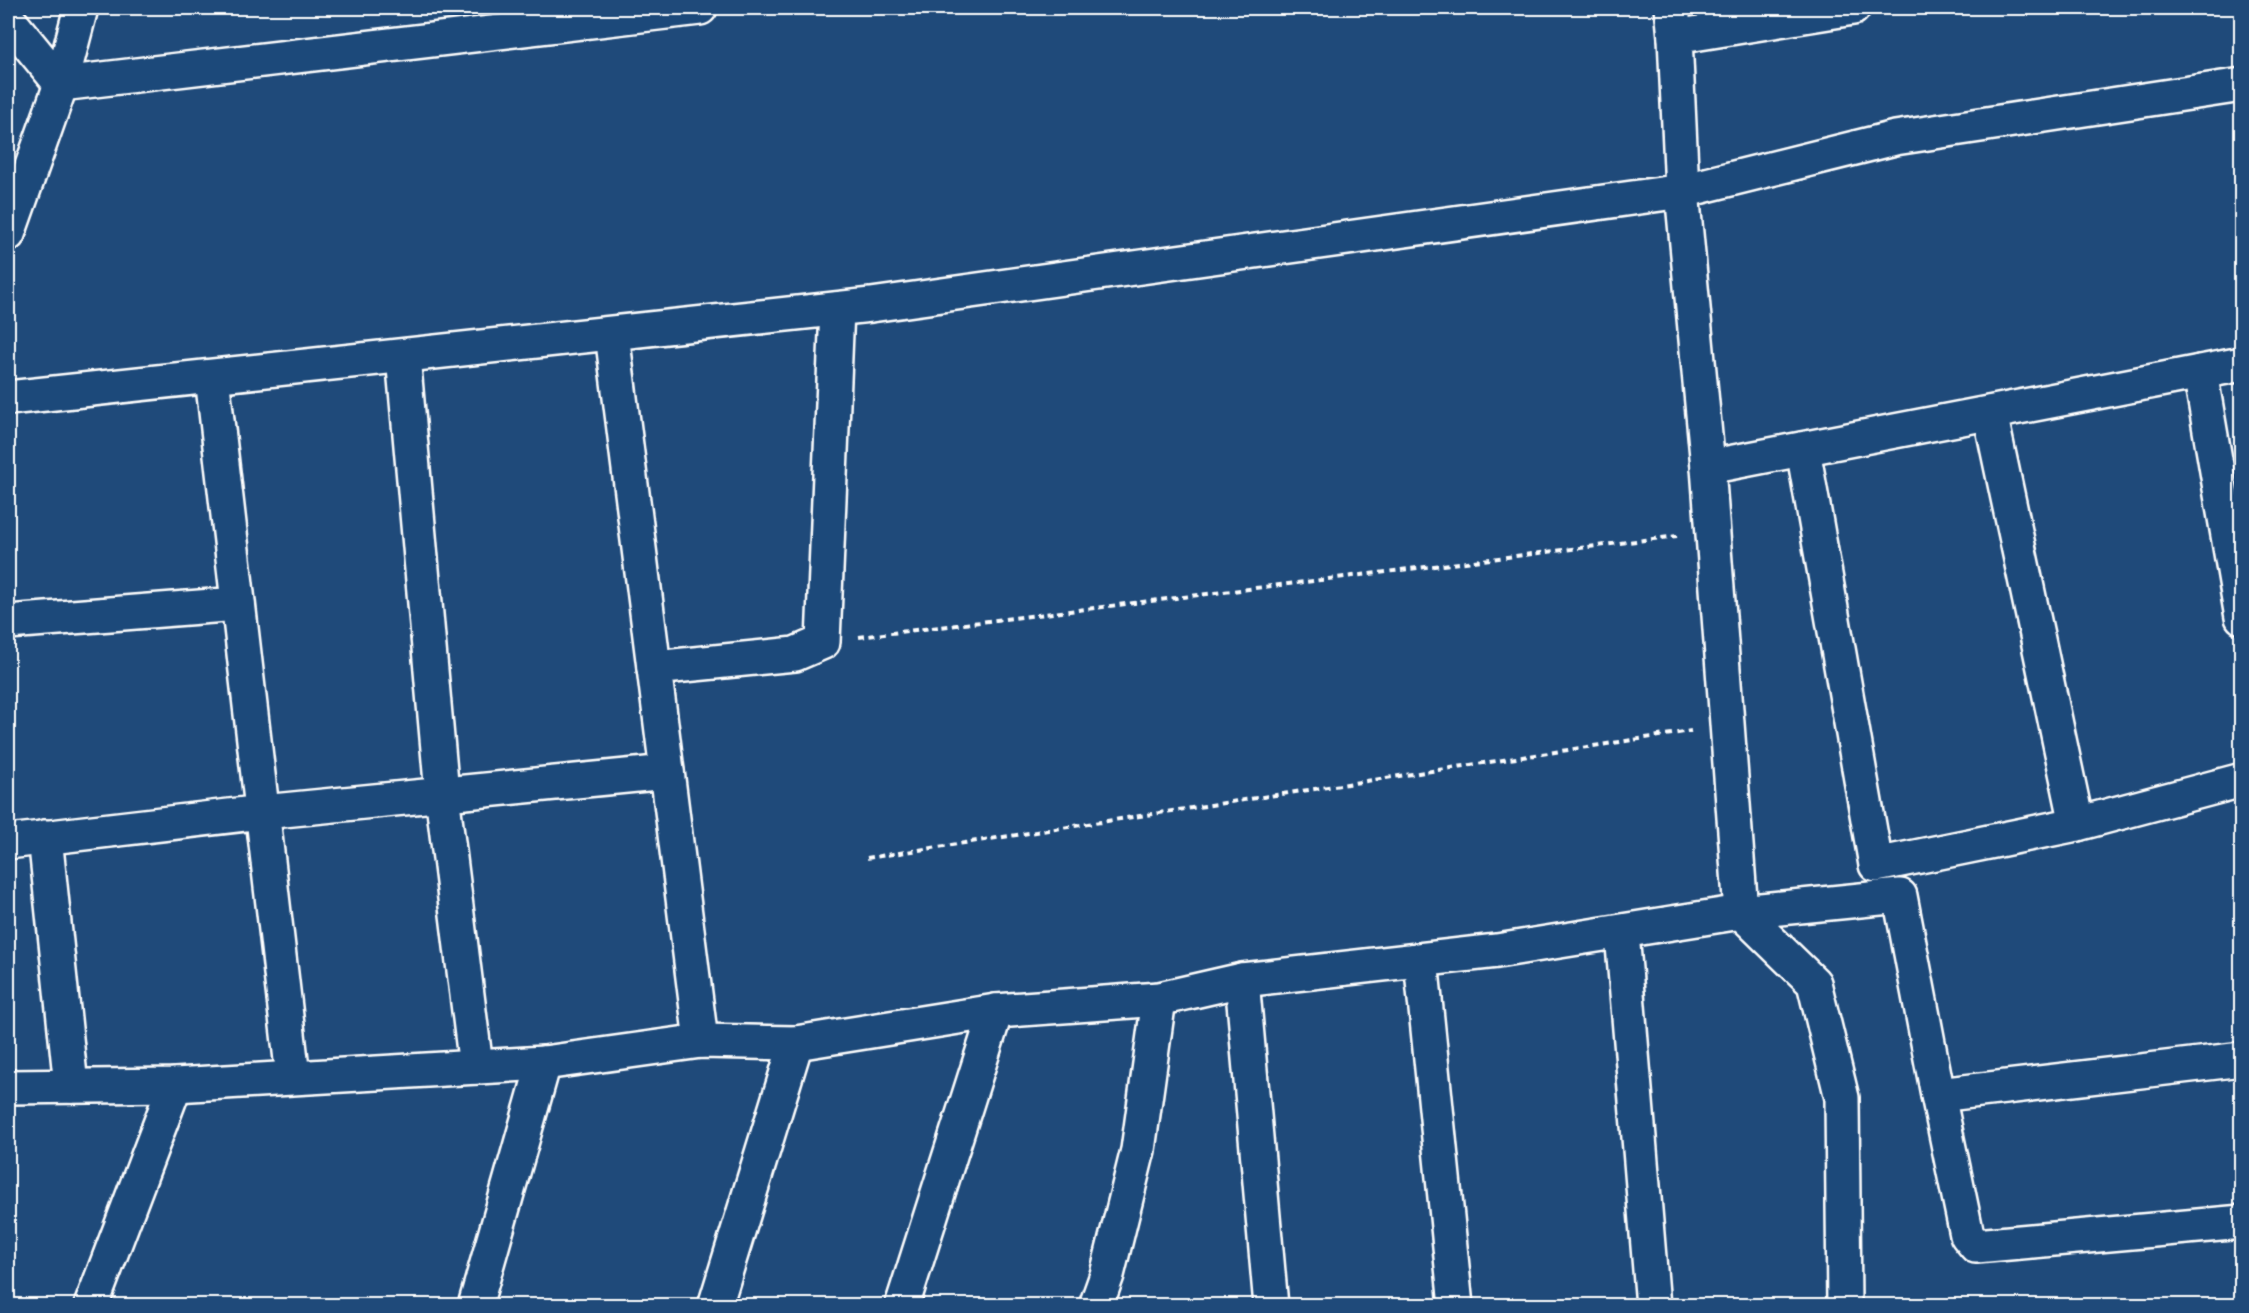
<svg xmlns="http://www.w3.org/2000/svg" width="2249" height="1313" viewBox="0 0 2249 1313" font-family="'Patrick Hand',sans-serif">
<style>
.lines{fill:none;stroke-linecap:round;stroke-linejoin:round}
.street-casing{stroke:#fff;stroke-width:38}
.path{stroke:#fff;stroke-width:4;stroke-dasharray:6 4.5;stroke-linecap:butt}
.street{stroke:#1f4a7a;stroke-width:33}
</style>
<rect width="100%" height="100%" fill="#1f4a7a"/>
<filter id="ink" filterUnits="userSpaceOnUse"><feTurbulence type="fractalNoise" baseFrequency=".0167" numOctaves="2"/><feDisplacementMap in="SourceGraphic" scale="12" xChannelSelector="R" yChannelSelector="G"/><feConvolveMatrix kernelMatrix="1 2 1 2 8 2 1 2 1" color-interpolation-filters="sRGB"/></filter>
<g filter="url(#ink)">
<g class="lines">
<defs>
<g id="street">
<path d="M 1672,8 L 1675,37 L 1682,191 L 1708,467 L 1741,912 L 1900,896 L 1938,1095 L 2242,1059"/>
<path d="M 8,19 L 61,84"/>
<path d="M 1675,37 L 1853,8"/>
<path d="M 61,84 L 700,8"/>
<path d="M 8,234 L 61,84 L 81,8"/>
<path d="M 612,334 L 701,1041"/>
<path d="M 403,356 L 442,794 L 476,1067"/>
<path d="M 2200,372 L 2242,617"/>
<path d="M 212,377 L 293,1077"/>
<path d="M 8,398 L 871,305 L 1682,191 L 1895,138 L 2242,85"/>
<path d="M 1990,413 L 2077,824"/>
<path d="M 1803,449 L 1876,865 L 2077,824 L 2242,780"/>
<path d="M 1708,467 L 2242,364"/>
<path d="M 8,622 L 238,604"/>
<path d="M 654,668 L 795,654 L 823,642 L 837,309"/>
<path d="M 45,837 L 71,1086"/>
<path d="M 8,842 L 263,812 L 667,772"/>
<path d="M 1622,933 L 1653,1306"/>
<path d="M 1421,960 L 1456,1306"/>
<path d="M 1242,980 L 1271,1306"/>
<path d="M 8,1087 L 175,1085 L 544,1063 L 701,1041 L 796,1043 L 996,1011 L 1159,999 L 1242,980 L 1497,951 L 1741,912 L 1814,983 L 1842,1098 L 1844,1306"/>
<path d="M 1938,1095 L 1967,1235 L 1976,1246 L 2242,1222"/>
<path d="M 91,1306 L 175,1085"/>
<path d="M 475,1306 L 544,1063"/>
<path d="M 715,1306 L 796,1043"/>
<path d="M 902,1306 L 996,1011"/>
<path d="M 1096,1306 L 1107,1275 L 1138,1150 L 1159,999"/>
</g>
</defs>
<!-- street casing -->
<use href="#street" class="street-casing"/>
<!-- path -->
<g class="path">
<path d="M 859,637 L 1677,536"/>
<path d="M 867,858 L 1691,731"/>
</g>
<!-- street -->
<use href="#street" class="street"/>
</g>
</g>
<!-- margin -->
<rect width="2249" height="1313" fill="none" stroke="#1f4a7a" stroke-width="30"/>
<rect x="15" y="15" width="2219" height="1283" fill="none" stroke="#fff" stroke-width="2" filter="url(#ink)"/>
</svg>
